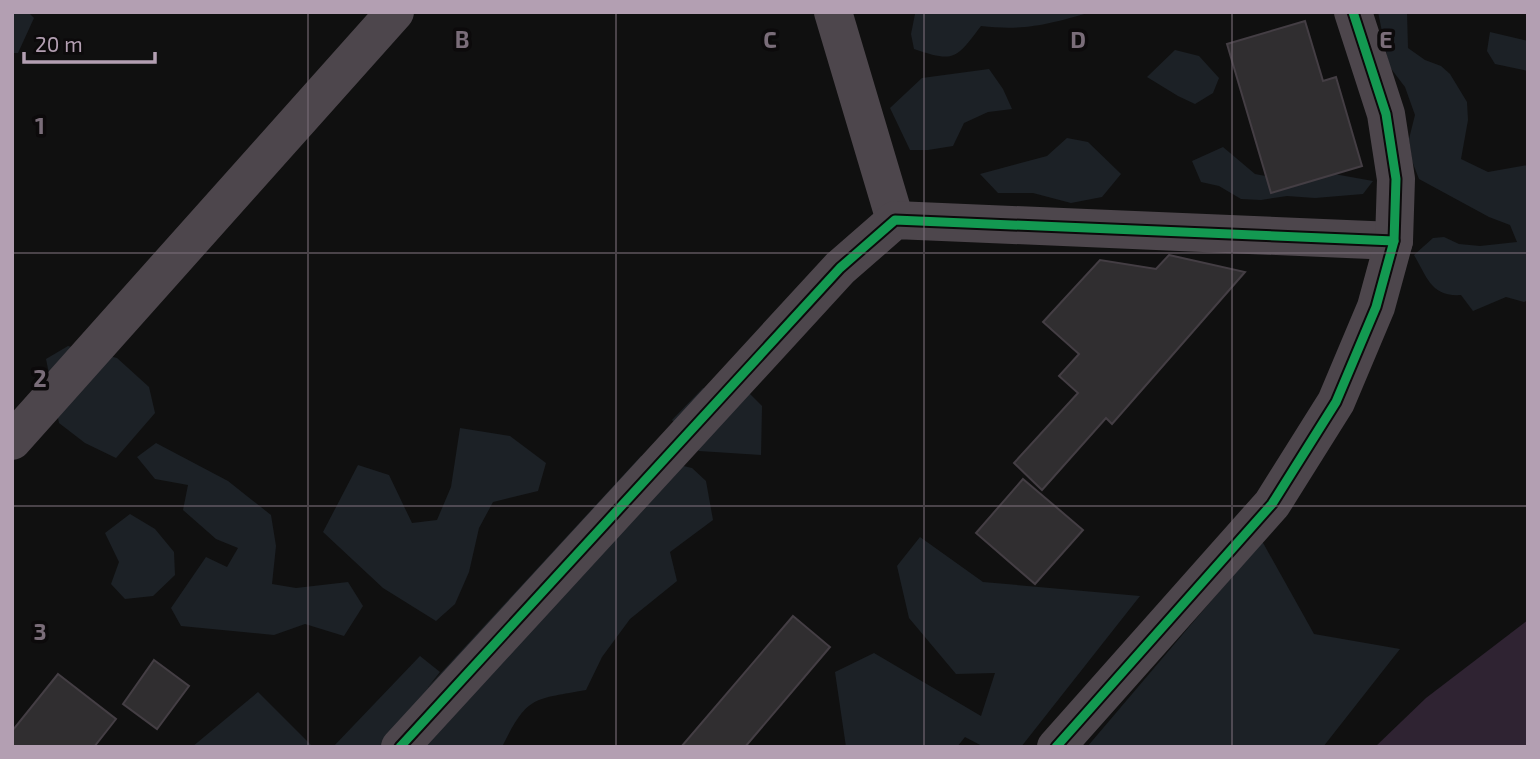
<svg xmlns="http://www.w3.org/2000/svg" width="1540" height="759" viewBox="0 0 1540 759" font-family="'Exo 2',sans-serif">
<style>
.green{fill:#1c2126}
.water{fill:#2f2332}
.building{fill:#302e30;stroke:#443e44;stroke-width:2}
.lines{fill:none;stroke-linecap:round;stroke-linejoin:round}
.minor{stroke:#4d464c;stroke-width:38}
.cycleway-casing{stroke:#0c0a0b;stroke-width:13}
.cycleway{stroke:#139951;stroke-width:9}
.grid{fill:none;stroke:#7a6d79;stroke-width:2;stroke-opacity:0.55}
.grid-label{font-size:23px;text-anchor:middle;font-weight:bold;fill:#7a6d79;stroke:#0c0a0b;stroke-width:7;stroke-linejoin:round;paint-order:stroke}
</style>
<rect width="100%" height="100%" fill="#101010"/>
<!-- green -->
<g class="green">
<path d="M 12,12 L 28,12 L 34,18 L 18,53 L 12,53 Z"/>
<path d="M 912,12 L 1092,12 C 1048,24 1027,31 981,26 C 956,59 955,63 914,49 L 911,34 L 915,14 Z"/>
<path d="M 1378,12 L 1407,12 L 1408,48 L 1425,60 L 1441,66 L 1450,74 L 1467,102 L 1468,120 L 1461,159 L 1488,172 L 1528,165 L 1528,300 L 1524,302 L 1506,297 L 1473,311 L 1461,295 C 1431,297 1427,277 1414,255 L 1433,238 L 1444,237 L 1459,244 L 1480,246 L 1517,242 L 1510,225 L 1489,217 L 1419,179 L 1412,161 L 1409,139 L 1415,115 L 1405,87 L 1389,66 Z"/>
<path d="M 1490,32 L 1528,41 L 1528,71 L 1495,64 L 1487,51 Z"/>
<path d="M 1175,50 L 1199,56 L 1219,78 L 1213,93 L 1195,104 L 1178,96 L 1147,77 Z"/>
<path d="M 989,69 L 1003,89 L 1012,109 L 988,112 L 964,123 L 953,146 L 928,150 L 910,150 L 890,108 L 922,78 Z"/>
<path d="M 1067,138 L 1088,142 L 1121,174 L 1102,197 L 1071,203 L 1033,193 L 998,193 L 980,174 L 1047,156 Z"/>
<path d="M 1223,147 L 1255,174 L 1276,178 L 1334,174 L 1373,181 L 1363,194 L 1315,198 L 1287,196 L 1261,200 L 1241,199 L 1219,186 L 1201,182 L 1192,161 Z"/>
<path d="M 68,346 L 117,358 L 149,387 L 155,413 L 116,458 L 85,443 L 59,423 L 46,359 Z"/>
<path d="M 703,388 L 748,392 L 762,406 L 761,455 L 699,451 L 672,420 Z"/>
<path d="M 460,428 L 510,436 L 546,463 L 538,491 L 493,502 L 479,528 L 469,572 L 455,604 L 436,621 L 383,588 L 323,532 L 358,465 L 389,475 L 412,523 L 437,520 L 451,487 Z"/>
<path d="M 156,443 L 228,481 L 271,515 L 276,546 L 272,584 L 296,588 L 348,582 L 363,606 L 344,636 L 305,624 L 274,635 L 181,626 L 171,608 L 206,557 L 227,567 L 238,548 L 216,539 L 183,510 L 188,485 L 155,479 L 137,457 Z"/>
<path d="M 641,456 L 692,468 L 706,481 L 713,520 L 670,552 L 677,581 L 630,619 L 602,657 L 586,690 C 532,700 528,695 502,747 L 333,747 L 420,656 L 440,672 L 428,687 Z"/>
<path d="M 130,514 L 155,529 L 174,552 L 175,575 L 153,596 L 125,599 L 111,584 L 119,562 L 105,533 Z"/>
<path d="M 920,537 L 983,582 L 1140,596 L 1021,747 L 984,747 L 965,737 L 957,747 L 846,747 L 835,672 L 874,653 L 981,716 L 995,673 L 956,674 L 909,618 L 897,566 Z"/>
<path d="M 1262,541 L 1314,634 L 1400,649 L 1323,747 L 1087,747 Z"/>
<path d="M 258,692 L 313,747 L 192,747 Z"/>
</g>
<!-- water -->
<path class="water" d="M 1528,620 L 1528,747 L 1375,747 L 1426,698 Z"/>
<!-- building -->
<g class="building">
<path d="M 1305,21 L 1323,81 L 1336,77 L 1362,166 L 1271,193 L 1227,44 Z"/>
<path d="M 1169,255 L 1245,272 L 1112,424 L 1106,418 L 1042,490 L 1014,463 L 1078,393 L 1059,376 L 1079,354 L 1043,322 L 1100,260 L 1156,269 Z"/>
<path d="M 1023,479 L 1083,530 L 1035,584 L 976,533 Z"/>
<path d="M 793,616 L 830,647 L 745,747 L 681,747 Z"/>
<path d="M 154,660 L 189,686 L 157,729 L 123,704 Z"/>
<path d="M 58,674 L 116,719 L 94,747 L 12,747 L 12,731 Z"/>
</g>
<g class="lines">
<!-- minor -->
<g class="minor">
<path d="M 833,12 L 895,220"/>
<path d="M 12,441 L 395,12"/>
<path d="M 400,747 L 840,268 L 895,220 L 1394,241"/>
<path d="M 1056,747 L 1272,504 L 1336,402 L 1376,307 L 1394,241 L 1396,179 L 1386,114 L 1353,12"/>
</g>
<defs>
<g id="cycleway">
<path d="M 400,747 L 840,268 L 895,220 L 1394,241"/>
<path d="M 1056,747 L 1272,504 L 1336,402 L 1376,307 L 1394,241 L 1396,179 L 1386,114 L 1353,12"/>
</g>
</defs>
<!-- cycleway casing -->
<use href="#cycleway" class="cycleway-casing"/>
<!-- cycleway -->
<use href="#cycleway" class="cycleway"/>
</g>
<!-- grid -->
<path class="grid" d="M 308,12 L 308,747M 616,12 L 616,747M 924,12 L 924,747M 1232,12 L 1232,747M 12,253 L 1528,253M 12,506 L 1528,506"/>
<g class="grid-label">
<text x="462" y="48">B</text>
<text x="770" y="48">C</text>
<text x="1078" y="48">D</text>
<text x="1386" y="48">E</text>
<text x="40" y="134">1</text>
<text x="40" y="387">2</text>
<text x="40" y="640">3</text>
</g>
<!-- border -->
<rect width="1540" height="759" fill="none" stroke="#b39fb2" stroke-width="28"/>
<!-- scale -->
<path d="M24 52v10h131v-10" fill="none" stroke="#b39fb2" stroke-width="3.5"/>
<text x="35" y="52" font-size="21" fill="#b39fb2" stroke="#0c0a0b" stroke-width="5" paint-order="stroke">20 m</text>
</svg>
